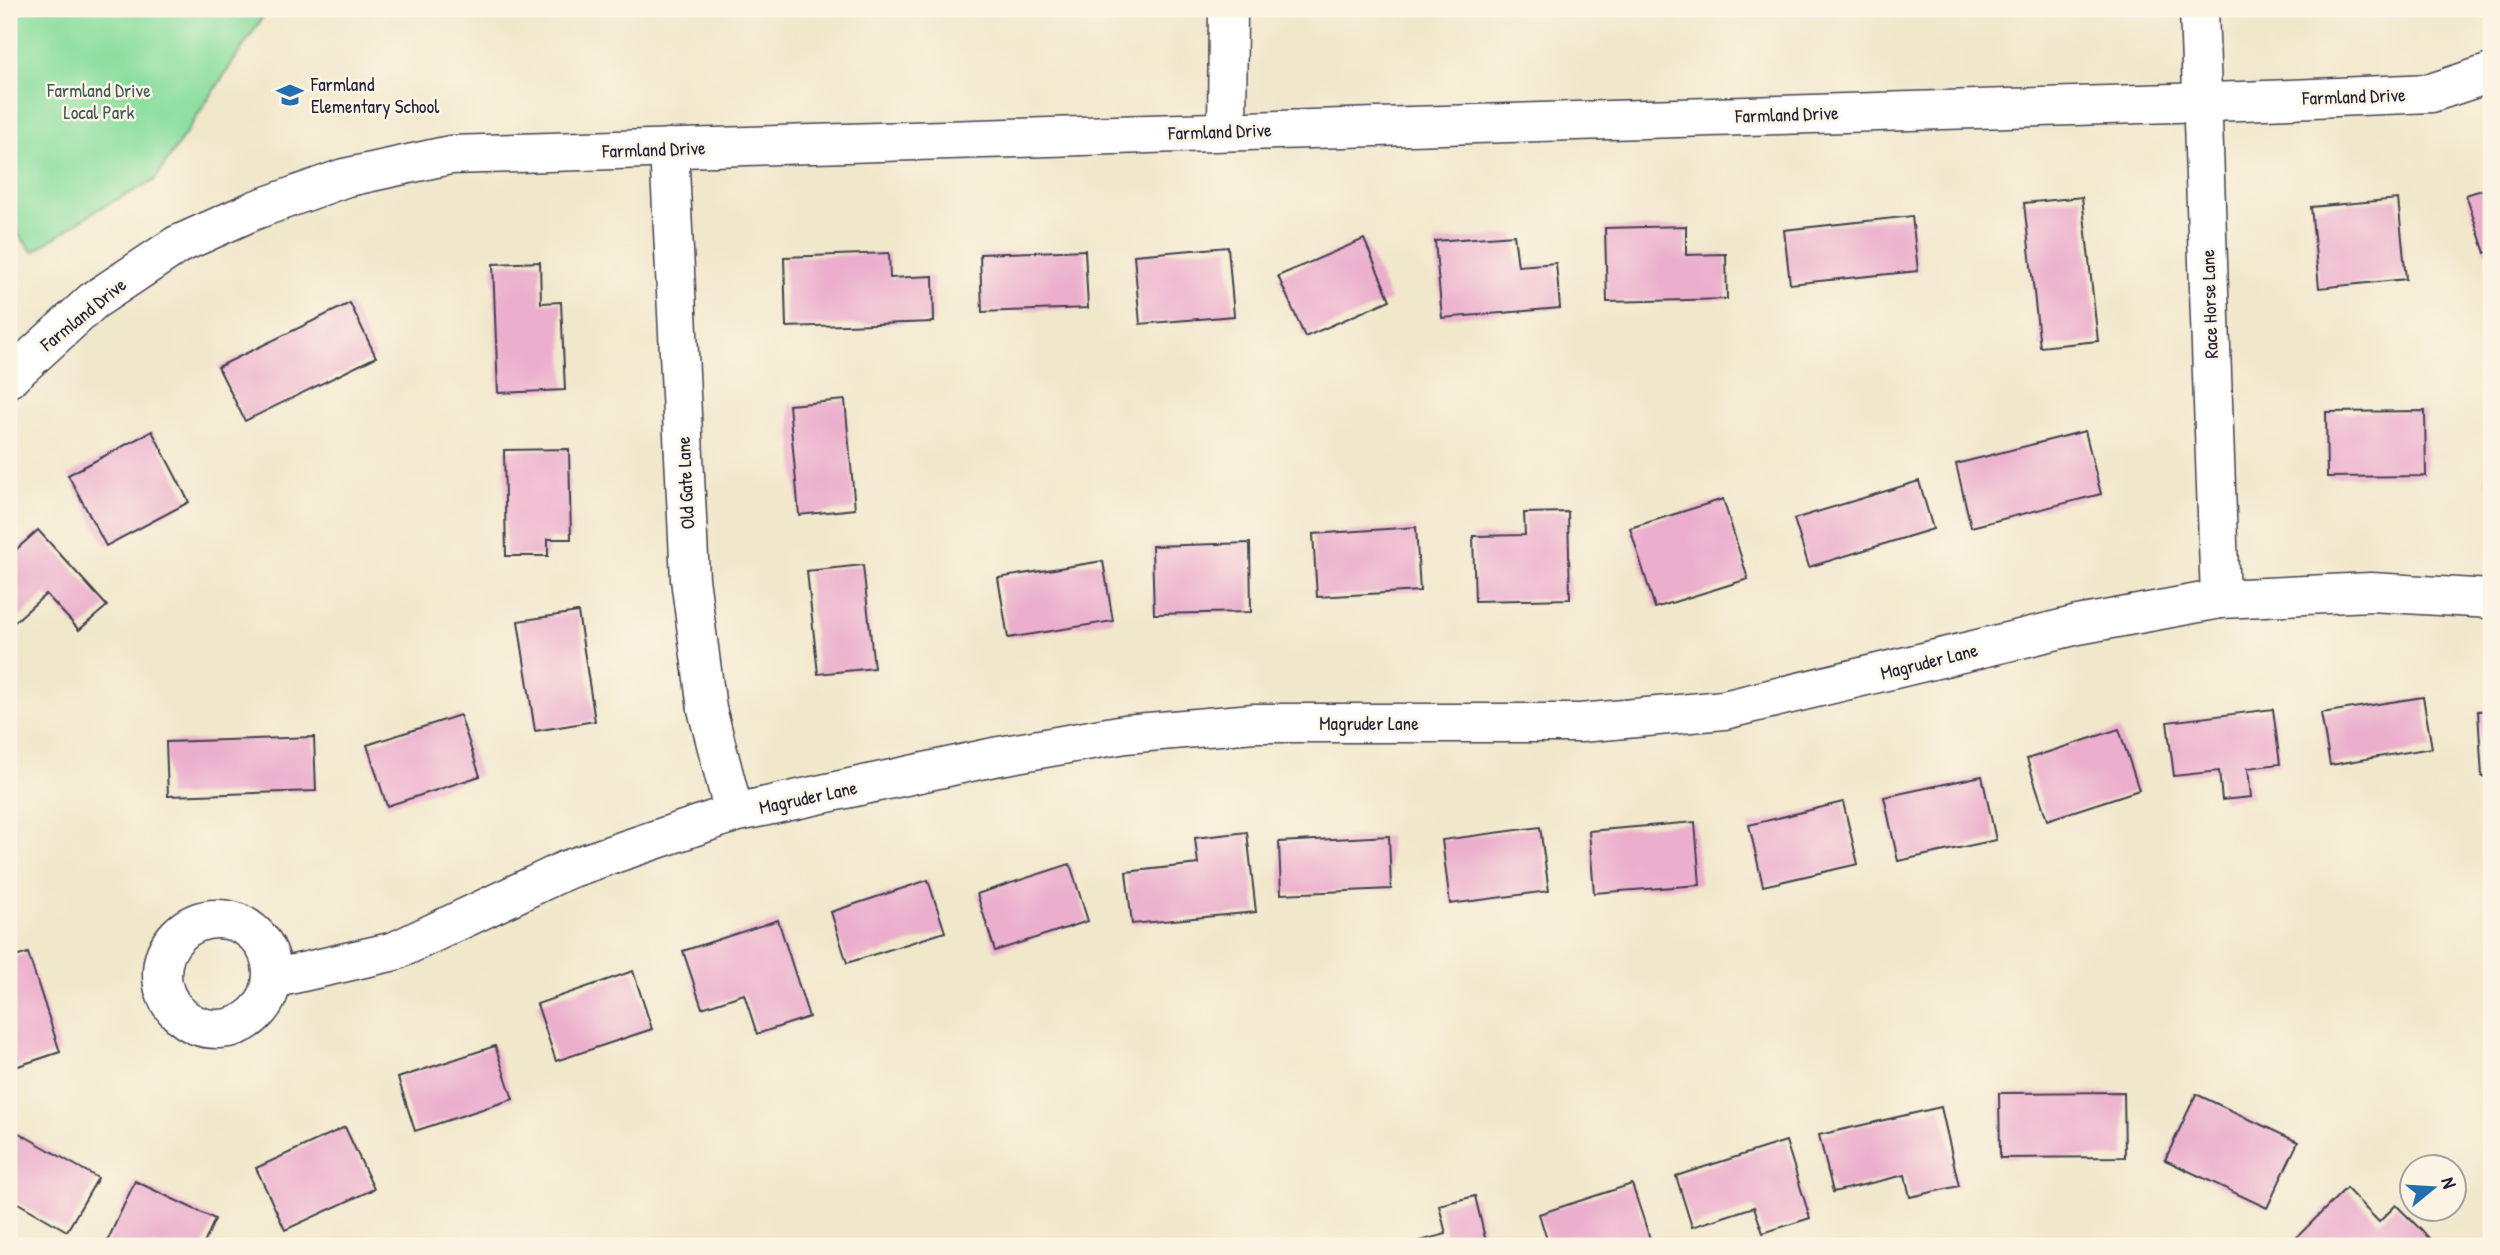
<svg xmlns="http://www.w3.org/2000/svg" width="2500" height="1255" viewBox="0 0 2500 1255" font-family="'Patrick Hand',sans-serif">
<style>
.green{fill:#8ade9f;stroke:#56806d;stroke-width:2}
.building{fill:#ebaecc}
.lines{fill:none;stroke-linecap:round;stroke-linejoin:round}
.minor-casing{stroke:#414051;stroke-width:41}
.minor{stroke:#fff;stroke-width:38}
.labels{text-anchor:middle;stroke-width:5;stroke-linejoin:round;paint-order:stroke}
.poi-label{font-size:19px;fill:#22223b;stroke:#fcf5e5;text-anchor:start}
.park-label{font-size:19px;fill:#415a59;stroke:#fcf5e5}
.street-label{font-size:19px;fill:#22223b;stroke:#fcf5e5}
</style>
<rect width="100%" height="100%" fill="#fcf5e5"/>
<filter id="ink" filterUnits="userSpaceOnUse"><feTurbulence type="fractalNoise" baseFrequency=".0143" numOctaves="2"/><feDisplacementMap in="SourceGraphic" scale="14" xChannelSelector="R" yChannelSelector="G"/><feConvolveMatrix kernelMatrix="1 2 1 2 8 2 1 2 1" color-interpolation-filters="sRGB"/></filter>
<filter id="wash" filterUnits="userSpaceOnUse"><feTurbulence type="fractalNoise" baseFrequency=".00686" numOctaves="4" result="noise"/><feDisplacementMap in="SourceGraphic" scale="28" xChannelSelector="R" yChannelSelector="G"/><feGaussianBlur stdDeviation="1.57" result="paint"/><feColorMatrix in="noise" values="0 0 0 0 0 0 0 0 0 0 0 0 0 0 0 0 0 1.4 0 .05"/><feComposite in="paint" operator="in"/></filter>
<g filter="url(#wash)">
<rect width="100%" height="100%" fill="#f1e7cb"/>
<!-- green -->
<path class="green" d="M 9,9 L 268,9 L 154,181 L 100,208 L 33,252 L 9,223 Z"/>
<g id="blocks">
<!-- building -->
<g class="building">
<path d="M 2491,187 L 2491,250 L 2485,253 L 2466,195 Z"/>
<path d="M 2082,197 L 2098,341 L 2040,347 L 2024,203 Z"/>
<path d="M 2398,199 L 2406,279 L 2319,288 L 2311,207 Z"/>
<path d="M 1912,216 L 1918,271 L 1790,284 L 1784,230 Z"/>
<path d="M 1686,226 L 1686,255 L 1726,254 L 1727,299 L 1607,302 L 1605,228 Z"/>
<path d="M 1514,235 L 1518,266 L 1556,263 L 1560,308 L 1442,318 L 1435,241 Z"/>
<path d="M 1364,239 L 1390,300 L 1305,337 L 1278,276 Z"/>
<path d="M 1228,247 L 1234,316 L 1140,324 L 1134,255 Z"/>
<path d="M 1085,250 L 1088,308 L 982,312 L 980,254 Z"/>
<path d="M 889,253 L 890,278 L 933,276 L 934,322 L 786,327 L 784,257 Z"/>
<path d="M 540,262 L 541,303 L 561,302 L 565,390 L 498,393 L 493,264 Z"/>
<path d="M 350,303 L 376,357 L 245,421 L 218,367 Z"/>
<path d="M 845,400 L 855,509 L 799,515 L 789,405 Z"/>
<path d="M 2425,411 L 2426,476 L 2327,477 L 2326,412 Z"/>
<path d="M 2485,429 L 2491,429 L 2491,484 L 2486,484 Z"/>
<path d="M 152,431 L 189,502 L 106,546 L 68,475 Z"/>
<path d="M 2085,431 L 2101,494 L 1971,527 L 1956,464 Z"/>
<path d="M 569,449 L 571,539 L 548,539 L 548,556 L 506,556 L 504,450 Z"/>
<path d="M 1919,481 L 1933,529 L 1809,567 L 1794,519 Z"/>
<path d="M 1723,499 L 1748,579 L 1655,608 L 1630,528 Z"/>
<path d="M 1568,512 L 1570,599 L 1475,601 L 1473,536 L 1525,535 L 1524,513 Z"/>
<path d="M 1416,527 L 1420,591 L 1317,597 L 1313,534 Z"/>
<path d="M 38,530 L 107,606 L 79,630 L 46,594 L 9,627 L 9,556 Z"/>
<path d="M 1250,543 L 1251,612 L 1154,614 L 1152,546 Z"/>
<path d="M 1103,561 L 1113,621 L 1008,638 L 998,578 Z"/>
<path d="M 863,565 L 874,668 L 818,674 L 807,571 Z"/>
<path d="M 578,612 L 595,721 L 535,731 L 518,621 Z"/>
<path d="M 2423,697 L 2432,748 L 2330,765 L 2321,713 Z"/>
<path d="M 2273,709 L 2280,764 L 2248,768 L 2251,797 L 2222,800 L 2219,771 L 2174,776 L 2167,722 Z"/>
<path d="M 2491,710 L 2491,776 L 2482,777 L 2478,711 Z"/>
<path d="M 460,715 L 480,776 L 387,806 L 367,745 Z"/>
<path d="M 2119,729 L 2139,790 L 2047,820 L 2027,759 Z"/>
<path d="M 314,737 L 316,791 L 168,796 L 166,742 Z"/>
<path d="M 1982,776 L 1996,840 L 1898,861 L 1884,797 Z"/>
<path d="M 1843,802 L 1858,864 L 1763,886 L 1749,825 Z"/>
<path d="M 1695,822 L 1700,885 L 1594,893 L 1589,831 Z"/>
<path d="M 1540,827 L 1549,891 L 1450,904 L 1442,840 Z"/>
<path d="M 1247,832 L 1256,912 L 1132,924 L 1126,872 L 1198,864 L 1195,838 Z"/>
<path d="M 1389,836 L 1391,889 L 1281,894 L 1279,842 Z"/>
<path d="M 1070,864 L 1088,921 L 995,951 L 977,894 Z"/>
<path d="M 928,880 L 945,932 L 847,963 L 831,912 Z"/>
<path d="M 778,920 L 809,1017 L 757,1034 L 744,994 L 702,1008 L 683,951 Z"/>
<path d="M 28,953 L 60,1052 L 9,1069 L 9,959 Z"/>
<path d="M 633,971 L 652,1029 L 556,1061 L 537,1004 Z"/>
<path d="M 495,1046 L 513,1099 L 415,1131 L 398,1078 Z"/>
<path d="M 2124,1092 L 2125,1157 L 2000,1158 L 1999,1093 Z"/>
<path d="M 2196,1094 L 2298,1142 L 2267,1208 L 2165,1160 Z"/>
<path d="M 1941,1107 L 1959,1186 L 1910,1197 L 1905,1175 L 1833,1192 L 1819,1135 Z"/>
<path d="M 345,1127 L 374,1189 L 285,1230 L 256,1168 Z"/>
<path d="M 12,1129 L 98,1178 L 67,1231 L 9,1198 L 9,1136 Z"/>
<path d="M 1786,1141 L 1810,1218 L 1763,1233 L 1754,1207 L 1692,1227 L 1676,1176 Z"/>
<path d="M 135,1181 L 215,1219 L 203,1246 L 105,1246 Z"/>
<path d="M 1632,1184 L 1651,1242 L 1639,1246 L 1549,1246 L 1539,1214 Z"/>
<path d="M 2346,1188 L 2379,1222 L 2396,1205 L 2430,1239 L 2422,1246 L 2301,1246 L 2295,1239 Z"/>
<path d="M 1475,1196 L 1487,1246 L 1402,1246 L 1446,1234 L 1439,1205 Z"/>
</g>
</g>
</g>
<g filter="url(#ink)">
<use href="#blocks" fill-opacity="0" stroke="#414051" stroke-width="2"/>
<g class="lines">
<defs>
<g id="minor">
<path d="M 2199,9 L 2220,599"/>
<path d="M 1227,131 L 1228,9"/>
<path d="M 669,148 L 690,579 L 707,709 L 734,813"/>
<path d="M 9,378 L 93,301 L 177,245 L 255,210 L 344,178 L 450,155 L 2241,101 L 2431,93 L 2491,73"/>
<circle cx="217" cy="974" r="55"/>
<path d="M 272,979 L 395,951 L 566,870 L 734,813 L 994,757 L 1125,734 L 1254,723 L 1580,723 L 1724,710 L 2078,625 L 2220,599 L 2371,592 L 2491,599"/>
</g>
</defs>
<!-- minor casing -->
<use href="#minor" class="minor-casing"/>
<!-- minor -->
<use href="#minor" class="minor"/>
</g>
</g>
<!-- icons -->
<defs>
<symbol id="school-bare" viewBox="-9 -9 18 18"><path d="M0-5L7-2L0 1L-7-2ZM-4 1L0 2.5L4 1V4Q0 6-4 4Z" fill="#1f6fb2" stroke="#fcf5e5" stroke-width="2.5" paint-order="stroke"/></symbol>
</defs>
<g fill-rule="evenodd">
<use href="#school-bare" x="271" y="76" width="38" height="38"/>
</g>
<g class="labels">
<!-- poi labels -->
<g class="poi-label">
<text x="311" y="91">Farmland<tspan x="311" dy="22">Elementary School</tspan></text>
</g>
<!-- park labels -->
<g class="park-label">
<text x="99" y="97">Farmland Drive<tspan x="99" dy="22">Local Park</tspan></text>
</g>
<!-- street labels -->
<g class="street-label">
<text transform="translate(2354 96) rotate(-2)" y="7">Farmland Drive</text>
<text transform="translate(1787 114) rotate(-2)" y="7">Farmland Drive</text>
<text transform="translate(1220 131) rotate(-2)" y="7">Farmland Drive</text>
<text transform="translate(654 149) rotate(-2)" y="7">Farmland Drive</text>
<text transform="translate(2209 304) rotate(-92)" y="7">Race Horse Lane</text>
<text transform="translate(83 314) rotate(-39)" y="7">Farmland Drive</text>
<text transform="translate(685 483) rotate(-93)" y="7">Old Gate Lane</text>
<text transform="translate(1929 661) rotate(-14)" y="7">Magruder Lane</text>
<text x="1369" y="730">Magruder Lane</text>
<text transform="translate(808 797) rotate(-12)" y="7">Magruder Lane</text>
</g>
</g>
<!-- margin -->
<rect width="2500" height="1255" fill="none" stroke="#fcf5e5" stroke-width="35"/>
<!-- north arrow -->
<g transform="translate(2433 1188) rotate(72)"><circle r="33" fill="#fcf5e5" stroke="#a5a1a1" stroke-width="2"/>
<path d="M0-5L12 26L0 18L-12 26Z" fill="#1f6fb2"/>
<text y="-10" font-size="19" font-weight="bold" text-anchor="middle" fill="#22223b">N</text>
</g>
</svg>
